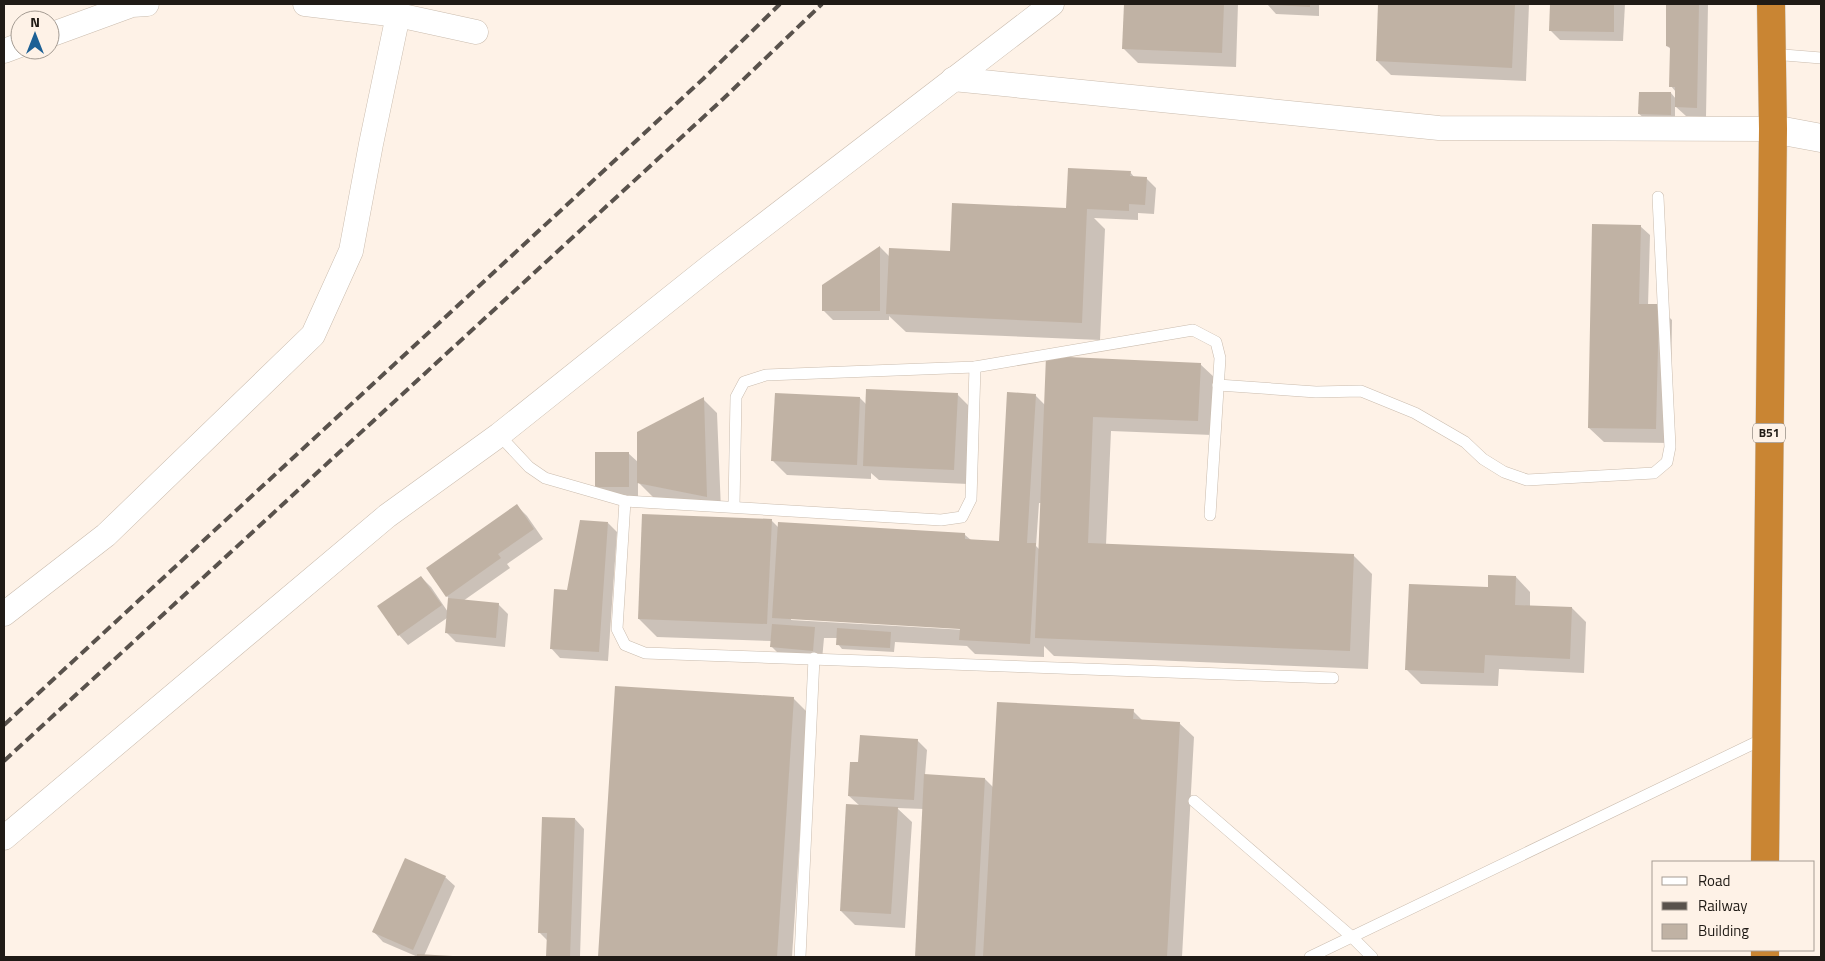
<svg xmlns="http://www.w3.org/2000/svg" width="1825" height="961" viewBox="0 0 1825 961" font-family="'Titillium Web',sans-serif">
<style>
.shadow{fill:#0003;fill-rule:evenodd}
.building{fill:#c0b2a4}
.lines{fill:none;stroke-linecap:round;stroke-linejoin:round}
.lane-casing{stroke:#cabcae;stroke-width:12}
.street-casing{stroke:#cabcae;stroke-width:25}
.secondary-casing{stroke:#cabcae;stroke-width:29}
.highway-casing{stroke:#d7d6d5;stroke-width:29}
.lane{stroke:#fff;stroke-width:11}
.street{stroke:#fff;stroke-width:24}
.secondary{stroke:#fff;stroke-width:28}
.highway{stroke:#c98533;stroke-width:28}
.rail{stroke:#59524c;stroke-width:4;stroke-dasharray:10 5;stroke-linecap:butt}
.labels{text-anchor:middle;stroke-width:4;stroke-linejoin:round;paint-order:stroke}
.shield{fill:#fef2e7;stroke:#635c55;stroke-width:1}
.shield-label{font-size:12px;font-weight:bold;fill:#201b16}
</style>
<rect width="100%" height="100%" fill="#fef2e7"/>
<!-- shadow -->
<g class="shadow">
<path d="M 1125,4 L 1238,4 L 1236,67 L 1138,63 L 1124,49 Z"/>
<path d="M 1267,4 L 1319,4 L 1319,16 L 1276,14 Z"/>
<path d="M 1380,4 L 1529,4 L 1526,81 L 1391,75 L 1377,61 Z"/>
<path d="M 1551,4 L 1625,4 L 1623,41 L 1560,40 L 1551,31 Z"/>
<path d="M 1667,4 L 1708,4 L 1706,117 L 1686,116 L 1675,106 L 1675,119 L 1644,118 L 1639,114 L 1671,93 L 1676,99 L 1676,92 L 1671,86 L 1672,50 L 1667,46 Z"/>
<path d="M 1130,172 L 1135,178 L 1146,178 L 1156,188 L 1154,214 L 1138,213 L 1138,220 L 1094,218 L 1105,229 L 1100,340 L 906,332 L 889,316 L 889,320 L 833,320 L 823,310 L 880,247 L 890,257 L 951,252 L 1070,210 Z"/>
<path d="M 1640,226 L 1650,235 L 1648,306 L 1658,306 L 1672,320 L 1670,443 L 1604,442 L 1589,428 Z"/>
<path d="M 1200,364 L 1215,378 L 1212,435 L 1111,431 L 1106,545 L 1353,555 L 1372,574 L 1368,669 L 1054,656 L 1044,646 L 1044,657 L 975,654 L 967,646 L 895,642 L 894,652 L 842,649 L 838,644 L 838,638 L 824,638 L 822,660 L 781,656 L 772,647 L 772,641 L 657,637 L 639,619 L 771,520 L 779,528 L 965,535 L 971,540 L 1002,542 L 1035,395 L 1045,405 ZM 1039,503 L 1041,503 L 1039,549 L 1036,546 ZM 791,618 L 966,628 L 966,630 L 791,620 Z"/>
<path d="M 957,394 L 971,408 L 968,484 L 879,480 L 871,473 L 871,479 L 787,475 L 773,461 L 860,398 L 867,405 Z"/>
<path d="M 703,399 L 717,413 L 721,510 L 653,497 L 638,482 L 638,496 L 606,496 L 596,486 L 628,453 L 639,463 Z"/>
<path d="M 517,506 L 527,516 L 543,539 L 507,564 L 510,568 L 463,601 L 498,604 L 508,614 L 505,647 L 456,642 L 446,632 L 447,618 L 408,645 L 399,635 L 421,577 L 431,587 L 448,612 L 449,599 L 447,596 Z"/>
<path d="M 608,523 L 617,532 L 608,661 L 560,658 L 551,648 L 568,591 Z"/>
<path d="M 1516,577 L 1530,592 L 1530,606 L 1572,608 L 1586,622 L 1584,673 L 1499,669 L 1498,686 L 1421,684 L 1406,669 L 1489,588 Z"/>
<path d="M 616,687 L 793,698 L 808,713 L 792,957 L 599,957 Z"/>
<path d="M 1133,711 L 1143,721 L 1179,723 L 1194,737 L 1182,957 L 916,957 L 924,809 L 897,808 L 912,822 L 905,928 L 855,925 L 841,911 L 860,806 L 849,796 L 859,764 L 917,740 L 927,750 L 925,775 L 985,779 L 994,788 Z"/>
<path d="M 575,819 L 584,829 L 580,957 L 548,957 L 548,941 L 539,932 Z"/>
<path d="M 445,877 L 455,886 L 424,956 L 460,957 L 418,957 L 383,942 L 374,932 Z"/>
</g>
<!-- building -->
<g class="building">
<path d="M 1124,4 L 1224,4 L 1222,53 L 1122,49 Z"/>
<path d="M 1275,4 L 1310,4 L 1310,7 L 1275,5 Z"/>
<path d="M 1378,4 L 1515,4 L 1512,68 L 1376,61 Z"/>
<path d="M 1550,4 L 1614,4 L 1614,32 L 1549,31 Z"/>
<path d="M 1666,4 L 1699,4 L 1697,108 L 1675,107 L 1675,87 L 1669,87 L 1670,47 L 1666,46 Z"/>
<path d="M 1639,92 L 1671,92 L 1671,115 L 1638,114 Z"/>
<path d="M 1068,168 L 1131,171 L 1130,176 L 1147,177 L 1145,205 L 1129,204 L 1129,211 L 1087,209 L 1082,323 L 886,314 L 889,248 L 950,251 L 952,203 L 1066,208 Z"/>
<path d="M 1592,224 L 1641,225 L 1639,304 L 1659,304 L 1656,429 L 1588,428 Z"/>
<path d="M 880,246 L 880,311 L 822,311 L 822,285 Z"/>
<path d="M 1046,356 L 1201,363 L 1198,421 L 1093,417 L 1088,543 L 1354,554 L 1350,651 L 1035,638 Z"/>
<path d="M 866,389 L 958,393 L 954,470 L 863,466 Z"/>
<path d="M 1007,392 L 1036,394 L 1027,543 L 1036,543 L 1030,644 L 959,640 L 960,629 L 772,618 L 778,522 L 965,533 L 965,539 L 999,541 Z"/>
<path d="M 775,393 L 860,397 L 857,465 L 771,461 Z"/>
<path d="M 704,397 L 707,497 L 637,483 L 637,432 Z"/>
<rect x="595" y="452" width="34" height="35"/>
<path d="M 517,504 L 534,529 L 498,554 L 501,558 L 446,597 L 426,568 Z"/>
<path d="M 642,514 L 772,519 L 767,624 L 638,619 Z"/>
<path d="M 580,520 L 608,522 L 599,652 L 550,649 L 554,589 L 567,590 Z"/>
<path d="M 1488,575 L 1516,576 L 1515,605 L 1572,607 L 1570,659 L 1485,655 L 1484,673 L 1405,670 L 1409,584 L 1488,587 Z"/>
<path d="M 421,576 L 442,605 L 398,636 L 377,606 Z"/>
<path d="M 448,598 L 499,603 L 496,638 L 445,633 Z"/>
<path d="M 772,624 L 815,627 L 813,651 L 770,647 Z"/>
<path d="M 837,628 L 891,632 L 890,648 L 836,645 Z"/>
<path d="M 615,686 L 794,697 L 777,957 L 598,957 Z"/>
<path d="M 997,702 L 1134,709 L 1133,719 L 1180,722 L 1167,957 L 983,957 Z"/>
<path d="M 860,735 L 918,739 L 914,800 L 848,796 L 850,762 L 858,762 Z"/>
<path d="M 924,774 L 985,778 L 975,957 L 915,957 Z"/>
<path d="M 846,804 L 898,807 L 891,914 L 840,911 Z"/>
<path d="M 542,817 L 575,818 L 570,957 L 546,957 L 547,933 L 538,933 Z"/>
<path d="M 405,858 L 446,876 L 413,950 L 372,932 Z"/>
<path d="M 417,954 L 453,956 L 453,957 L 417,957 Z"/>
</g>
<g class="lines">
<defs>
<g id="lane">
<path d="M 1771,54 L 1821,58"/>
<path d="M 1218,385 L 1316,392 L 1361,391 L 1415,413 L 1465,442 L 1483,459 L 1504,472 L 1527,480 L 1654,473 L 1667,462 L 1670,447 L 1658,197"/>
<path d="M 499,435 L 529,467 L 545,478 L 625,501 L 941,520 L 962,517 L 971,499 L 975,367"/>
<path d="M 625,501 L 617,629 L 625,645 L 645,653 L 1333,678"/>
<path d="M 734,506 L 736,397 L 744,382 L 766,375 L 975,367 L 1193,330 L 1216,342 L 1220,358 L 1210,515"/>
<path d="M 1194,801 L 1352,937 L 1372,957"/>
<path d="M 800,957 L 814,658"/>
<path d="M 1310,957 L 1765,738"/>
</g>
<g id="street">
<path d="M 305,4 L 398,15 L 476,32"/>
<path d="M 50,35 L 132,5 L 147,4"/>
<path d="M 4,51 L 20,45"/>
<path d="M 953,79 L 1439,128 L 1773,129"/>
<path d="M 4,614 L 106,535 L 313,335 L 351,251 L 371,144 L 398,15"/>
<path d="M 4,838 L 387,516 L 499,435 L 712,265 L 1052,4"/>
</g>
<path id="secondary" d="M 1773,129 L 1821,138"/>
<g id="highway">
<path d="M 1765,862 L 1773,129 L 1771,4"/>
<path d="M 1765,957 L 1765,950"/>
</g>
</defs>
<!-- lane casing -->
<use href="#lane" class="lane-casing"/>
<!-- street casing -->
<use href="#street" class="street-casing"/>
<!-- secondary casing -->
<use href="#secondary" class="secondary-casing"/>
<!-- highway casing -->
<use href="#highway" class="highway-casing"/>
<!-- lane -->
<use href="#lane" class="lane"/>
<!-- street -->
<use href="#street" class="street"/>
<!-- secondary -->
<use href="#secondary" class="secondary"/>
<!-- highway -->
<use href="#highway" class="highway"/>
<!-- rail -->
<g class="rail">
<path d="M 4,725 L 703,79 L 780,4"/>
<path d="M 4,761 L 723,99 L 822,4"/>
</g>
</g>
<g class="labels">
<!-- shield labels -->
<rect class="shield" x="1753" y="423.5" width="32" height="19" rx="4"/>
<g class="shield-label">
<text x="1769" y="437">B51</text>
</g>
</g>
<!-- border -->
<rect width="1825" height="961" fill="none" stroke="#201b16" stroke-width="10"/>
<!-- legend -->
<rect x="1652" y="861" width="162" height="90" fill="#fef2e7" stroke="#a59c93"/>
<rect x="1662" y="877" width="25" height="8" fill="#ffffff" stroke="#a59c93"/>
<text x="1698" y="886" font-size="15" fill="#201b16">Road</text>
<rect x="1662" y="902" width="25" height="8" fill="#59524c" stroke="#a59c93"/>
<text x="1698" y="911" font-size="15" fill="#201b16">Railway</text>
<rect x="1662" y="924" width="25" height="15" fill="#c0b2a4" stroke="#a59c93"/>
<text x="1698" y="936" font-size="15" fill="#201b16">Building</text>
<!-- north arrow -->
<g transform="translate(35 35)"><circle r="24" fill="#fef2e7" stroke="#a59c93"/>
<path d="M0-4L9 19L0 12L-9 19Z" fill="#1c6095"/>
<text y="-8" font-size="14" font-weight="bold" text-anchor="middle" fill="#201b16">N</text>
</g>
</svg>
